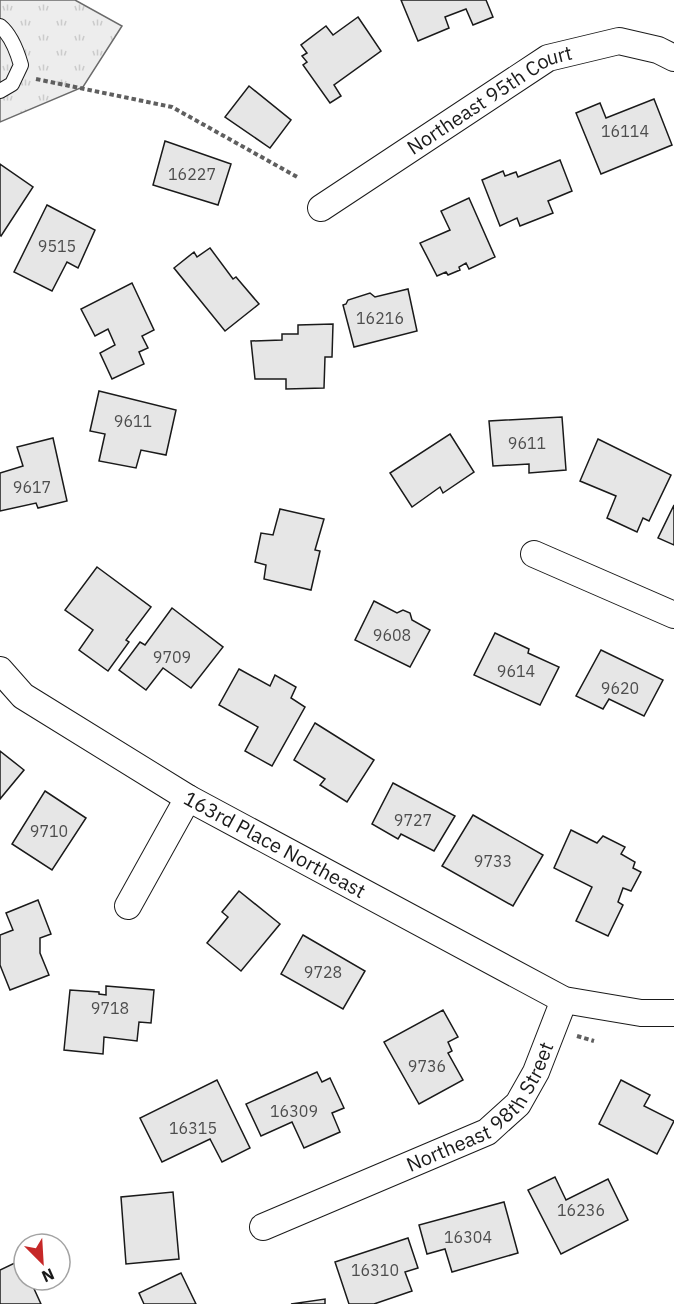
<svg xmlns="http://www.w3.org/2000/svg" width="674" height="1304" viewBox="0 0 674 1304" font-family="'IBM Plex Sans',sans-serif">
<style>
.grass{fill:url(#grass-tufts);stroke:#6a6a6a;stroke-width:1.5}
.building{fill:#e6e6e6;stroke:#1a1a1a;stroke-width:1.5}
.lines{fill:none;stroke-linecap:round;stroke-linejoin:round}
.lane-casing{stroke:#1a1a1a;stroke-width:16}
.street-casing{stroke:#1a1a1a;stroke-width:28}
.path{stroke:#5f5f5f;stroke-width:4;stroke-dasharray:4.5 3;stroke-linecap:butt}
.lane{stroke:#fff;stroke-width:14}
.street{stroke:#fff;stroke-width:26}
.labels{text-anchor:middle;stroke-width:4.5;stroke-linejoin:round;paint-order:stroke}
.number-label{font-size:16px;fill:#4d4d4d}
.street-label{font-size:20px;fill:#1a1a1a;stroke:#fff}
</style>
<defs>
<pattern id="grass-tufts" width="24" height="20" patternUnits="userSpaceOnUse" patternTransform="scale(1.5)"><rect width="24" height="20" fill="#ededed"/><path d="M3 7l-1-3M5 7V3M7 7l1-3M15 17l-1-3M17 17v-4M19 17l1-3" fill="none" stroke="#cbcbcb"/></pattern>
</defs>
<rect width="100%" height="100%" fill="#fff"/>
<!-- grass -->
<path class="grass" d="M 0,0 L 75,0 L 122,26 L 83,87 L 0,122 Z"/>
<!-- building -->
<g class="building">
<path d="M 401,0 L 486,0 L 493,17 L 473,25 L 466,9 L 445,17 L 449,28 L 418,41 Z"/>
<path d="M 358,17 L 381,51 L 334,85 L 341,96 L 330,103 L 303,65 L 307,62 L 302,56 L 307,53 L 301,45 L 326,26 L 333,35 Z"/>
<path d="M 249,86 L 291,120 L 270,148 L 225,117 Z"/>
<path d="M 654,99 L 672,145 L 601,174 L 576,113 L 600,103 L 606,118 Z"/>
<path d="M 165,141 L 231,164 L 218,205 L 153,185 Z"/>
<path d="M 560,160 L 572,191 L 548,201 L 553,213 L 520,226 L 517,218 L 500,226 L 482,180 L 503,171 L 505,176 L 516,172 L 518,177 Z"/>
<path d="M 0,164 L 33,187 L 1,236 L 0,235 Z"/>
<path d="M 469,198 L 495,257 L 469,269 L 466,263 L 459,267 L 460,270 L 448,275 L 446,272 L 437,276 L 420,243 L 450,230 L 441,211 Z"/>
<path d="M 47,205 L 95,230 L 78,268 L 67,262 L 52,291 L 14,272 Z"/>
<path d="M 210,248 L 233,279 L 236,277 L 259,304 L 225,331 L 174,268 L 194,252 L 197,257 Z"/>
<path d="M 132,283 L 154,330 L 142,336 L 148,348 L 139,352 L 144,364 L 112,379 L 100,353 L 115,345 L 108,329 L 95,336 L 81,309 Z"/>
<path d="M 408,289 L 417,331 L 354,347 L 343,305 L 346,304 L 348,300 L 370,293 L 375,297 Z"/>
<path d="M 333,324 L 332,357 L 325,357 L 324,388 L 286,389 L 286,379 L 255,379 L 251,341 L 282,340 L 282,334 L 298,334 L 298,325 Z"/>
<path d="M 99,391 L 176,410 L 166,455 L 141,450 L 136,468 L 99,461 L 105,434 L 90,431 Z"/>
<path d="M 562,417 L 566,470 L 529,473 L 529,464 L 493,466 L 489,421 Z"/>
<path d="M 450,434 L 474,472 L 443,493 L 440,487 L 412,507 L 390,473 Z"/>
<path d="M 53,438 L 67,501 L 38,508 L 36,503 L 0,511 L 0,473 L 23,466 L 17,447 Z"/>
<path d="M 598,439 L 671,475 L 649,521 L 643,518 L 637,532 L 607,518 L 616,496 L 580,481 Z"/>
<path d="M 674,505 L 674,545 L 658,538 Z"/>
<path d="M 280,509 L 324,519 L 315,550 L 320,551 L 311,590 L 264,579 L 266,565 L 255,562 L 261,533 L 273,535 Z"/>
<path d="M 97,567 L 151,607 L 126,640 L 129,642 L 108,671 L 79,650 L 93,630 L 65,610 Z"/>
<path d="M 374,601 L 397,613 L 403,610 L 410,613 L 412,620 L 430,630 L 410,667 L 355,640 Z"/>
<path d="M 172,608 L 223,647 L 191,688 L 163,668 L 146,690 L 119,670 L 140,642 L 145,645 Z"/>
<path d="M 495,633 L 529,649 L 528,653 L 559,667 L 540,705 L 474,675 Z"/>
<path d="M 601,650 L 663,680 L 644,716 L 609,699 L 603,709 L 576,696 Z"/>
<path d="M 239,669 L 270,686 L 275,675 L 296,687 L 291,698 L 305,707 L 272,766 L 245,751 L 258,727 L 219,705 Z"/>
<path d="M 315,723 L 374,760 L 347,802 L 320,785 L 325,779 L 294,760 Z"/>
<path d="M 0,751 L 24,770 L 0,799 Z"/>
<path d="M 393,783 L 455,816 L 434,851 L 401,834 L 398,839 L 372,824 Z"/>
<path d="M 45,791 L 86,818 L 52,870 L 12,844 Z"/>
<path d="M 473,815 L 543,855 L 513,906 L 442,866 Z"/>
<path d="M 571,830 L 597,843 L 603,836 L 625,847 L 621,854 L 635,862 L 633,868 L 641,872 L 631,891 L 623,888 L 618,902 L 623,905 L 608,936 L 576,921 L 592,887 L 554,868 Z"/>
<path d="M 239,891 L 280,924 L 241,971 L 207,943 L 228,917 L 222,912 Z"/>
<path d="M 38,900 L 51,934 L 40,938 L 40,953 L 49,975 L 10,990 L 0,965 L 0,935 L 13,930 L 6,913 Z"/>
<path d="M 303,935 L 365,971 L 343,1009 L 281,974 Z"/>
<path d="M 106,986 L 154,990 L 151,1023 L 139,1022 L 137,1041 L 104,1037 L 103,1054 L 64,1050 L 70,990 L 99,992 L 99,994 L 106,995 Z"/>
<path d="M 443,1010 L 458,1037 L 448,1042 L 452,1051 L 448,1053 L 463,1080 L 419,1104 L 384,1042 Z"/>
<path d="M 317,1072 L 322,1082 L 330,1078 L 344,1108 L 332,1113 L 340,1132 L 304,1148 L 292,1122 L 261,1136 L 246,1104 Z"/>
<path d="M 217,1080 L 250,1148 L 222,1162 L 210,1139 L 162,1162 L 140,1118 Z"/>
<path d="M 621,1080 L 650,1095 L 644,1106 L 674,1121 L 657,1154 L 599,1124 Z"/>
<path d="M 555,1177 L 566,1200 L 608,1179 L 628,1220 L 561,1254 L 528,1190 Z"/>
<path d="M 173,1192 L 179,1259 L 126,1264 L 121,1197 Z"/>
<path d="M 504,1202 L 518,1253 L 452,1272 L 445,1249 L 427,1254 L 419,1225 Z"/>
<path d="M 408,1238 L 418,1268 L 405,1272 L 412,1291 L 374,1304 L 349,1304 L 335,1262 Z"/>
<path d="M 21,1260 L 24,1266 L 24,1280 L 30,1280 L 41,1304 L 0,1304 L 0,1270 Z"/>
<path d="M 181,1273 L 196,1304 L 144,1304 L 139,1293 Z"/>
<path d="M 325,1299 L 325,1304 L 291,1304 Z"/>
</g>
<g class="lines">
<defs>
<path id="lane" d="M 0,26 C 11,35 17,51 21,65 L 12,84 L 0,91"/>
<g id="street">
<path id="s1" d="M 321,208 L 548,58 L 619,41 L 658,50 L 674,58"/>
<path d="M 534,554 L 674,615"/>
<path id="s2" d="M 0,670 L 23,696 L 188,798 L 564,1000 L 641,1013 L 674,1013"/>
<path d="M 128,906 L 188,798"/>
<path id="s3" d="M 263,1227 L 487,1132 L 518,1104 L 536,1072 L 564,1000"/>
</g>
</defs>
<!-- lane casing -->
<use href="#lane" class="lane-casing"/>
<!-- street casing -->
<use href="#street" class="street-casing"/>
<!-- path -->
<g class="path">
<path d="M 36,79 L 172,107 L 299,178"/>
<path d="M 577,1036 L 594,1041"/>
</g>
<!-- lane -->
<use href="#lane" class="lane"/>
<!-- street -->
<use href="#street" class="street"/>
</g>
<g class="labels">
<!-- number labels -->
<g class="number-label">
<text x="625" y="137">16114</text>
<text x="192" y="180">16227</text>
<text x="57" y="252">9515</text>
<text x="380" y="324">16216</text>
<text x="133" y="427">9611</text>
<text x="527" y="449">9611</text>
<text x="32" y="493">9617</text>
<text x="392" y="641">9608</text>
<text x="172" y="663">9709</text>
<text x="516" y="677">9614</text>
<text x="620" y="694">9620</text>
<text x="413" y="826">9727</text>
<text x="49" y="837">9710</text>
<text x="493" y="867">9733</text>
<text x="323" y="978">9728</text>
<text x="110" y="1014">9718</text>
<text x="427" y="1072">9736</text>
<text x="294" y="1117">16309</text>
<text x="193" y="1134">16315</text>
<text x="581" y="1216">16236</text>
<text x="468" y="1243">16304</text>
<text x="375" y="1276">16310</text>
</g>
<!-- street labels -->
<g class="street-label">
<text dy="7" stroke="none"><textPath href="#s1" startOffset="201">Northeast 95th Court</textPath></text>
<text dy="7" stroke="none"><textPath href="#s2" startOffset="327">163rd Place Northeast</textPath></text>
<text dy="7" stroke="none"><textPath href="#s3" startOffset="255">Northeast 98th Street</textPath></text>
</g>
</g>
<!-- north arrow -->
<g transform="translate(42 1262) rotate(156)"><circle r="28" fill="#ffffff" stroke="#a3a3a3" stroke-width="1.5"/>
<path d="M0-4.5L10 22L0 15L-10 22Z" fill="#c62828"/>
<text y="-9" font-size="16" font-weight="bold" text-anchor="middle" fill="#1a1a1a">N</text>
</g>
</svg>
